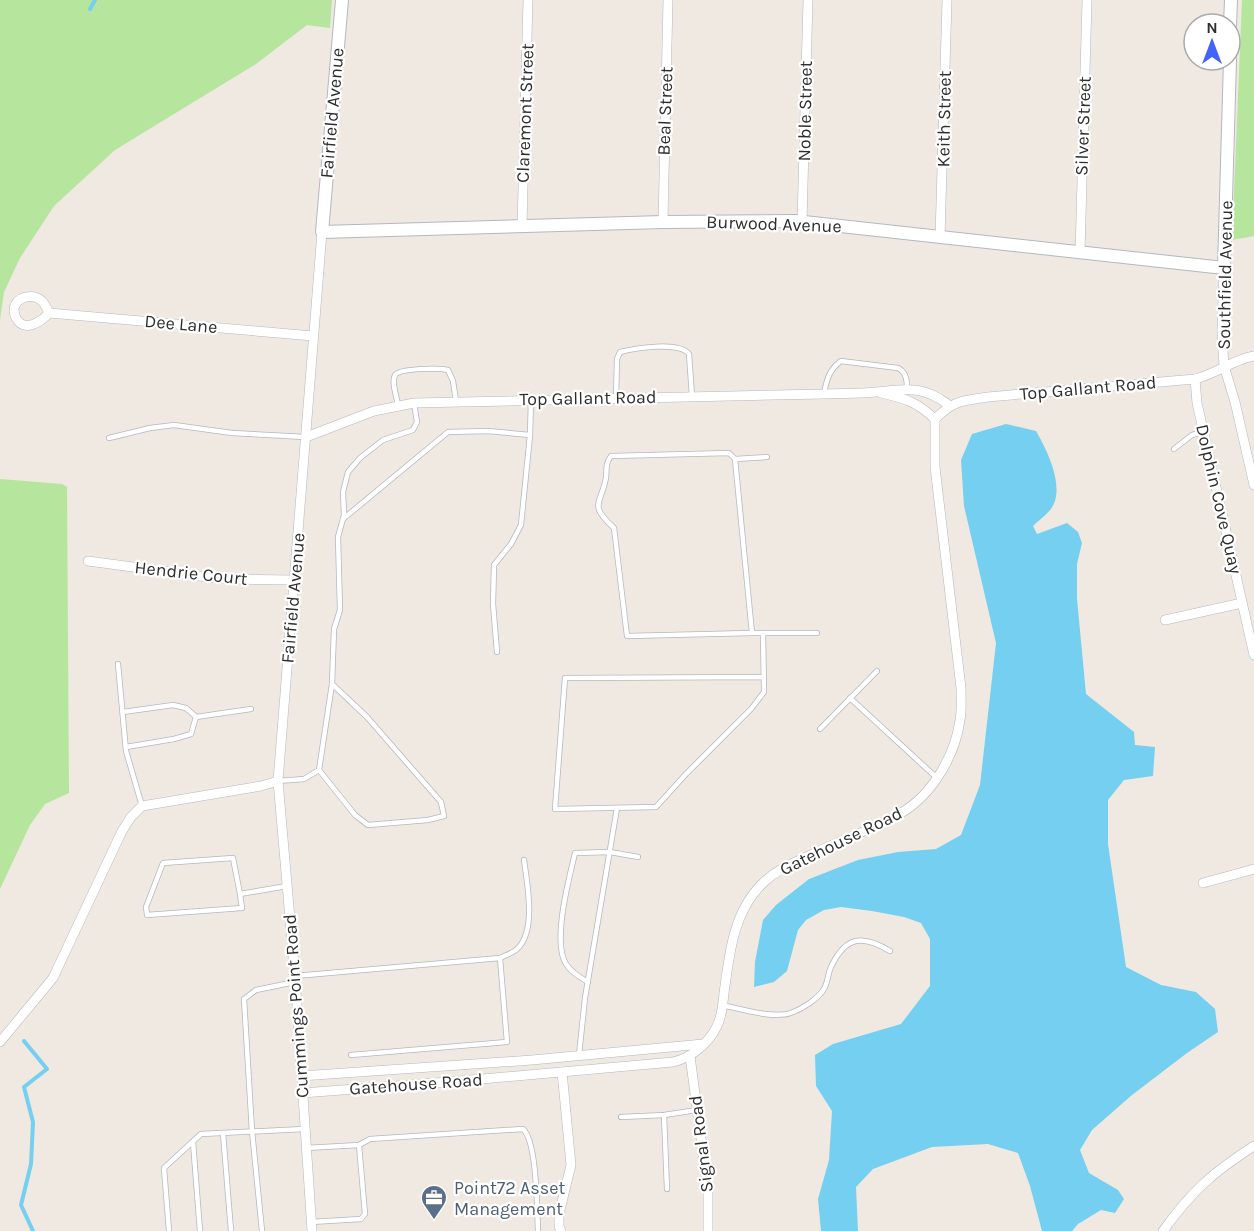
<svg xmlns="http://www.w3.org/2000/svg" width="1254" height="1231" viewBox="0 0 1254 1231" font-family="Karla,sans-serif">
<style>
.green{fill:#b6e59e}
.water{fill:#75cff0}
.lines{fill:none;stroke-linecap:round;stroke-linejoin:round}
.stream{stroke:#75cff0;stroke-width:4}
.service-casing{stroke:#b4b7c1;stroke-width:6}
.minor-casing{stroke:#b4b7c1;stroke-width:10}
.tertiary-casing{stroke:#b4b7c1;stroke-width:14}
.service{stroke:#fff;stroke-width:4.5}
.minor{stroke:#fff;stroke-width:9}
.tertiary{stroke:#fff;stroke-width:12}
.labels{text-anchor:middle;stroke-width:4.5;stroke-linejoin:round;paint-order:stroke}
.street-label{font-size:18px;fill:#2e2e2e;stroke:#fff}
.service-label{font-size:18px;fill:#4e5e75;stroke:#fff;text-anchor:start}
</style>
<rect width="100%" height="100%" fill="#efe9e1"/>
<!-- green -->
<g class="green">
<path d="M 0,0 L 332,0 L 330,28 L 307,25 L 256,64 L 115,150 L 54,206 L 20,258 L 4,292 L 0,320 Z"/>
<path d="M 1242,0 L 1254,0 L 1254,236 L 1232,240 Z"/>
<path d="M 0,479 L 62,484 L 67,487 L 69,793 L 45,804 L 30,825 L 0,889 Z"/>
</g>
<!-- water -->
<path class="water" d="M 1006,424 L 1036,431 C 1047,450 1066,488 1051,509 C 1046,515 1038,521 1033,526 L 1037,534 L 1067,523 L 1078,532 L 1082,543 L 1077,564 L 1077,599 L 1086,694 L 1134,732 L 1135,745 L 1155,747 L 1153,776 L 1124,780 L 1108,800 L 1108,844 L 1126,967 L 1161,985 L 1196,992 L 1215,1009 L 1218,1032 L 1187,1053 L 1132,1095 L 1092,1130 L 1080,1150 L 1089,1173 L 1118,1190 L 1124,1199 L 1115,1213 L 1101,1210 L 1078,1224 L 1072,1231 L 1042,1231 L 1030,1186 L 1018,1153 L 988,1144 L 932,1147 L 873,1169 L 856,1187 L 858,1231 L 821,1231 L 818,1199 L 829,1160 L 832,1111 L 816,1086 L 815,1055 L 833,1044 L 901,1024 L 930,986 L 930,939 L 921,923 L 904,917 L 872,911 L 841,907 L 824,910 L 806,920 L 798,930 L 787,971 L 774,982 L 754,987 L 755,962 L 763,920 L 776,905 L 809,879 L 858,860 L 898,852 L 936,849 L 961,835 L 980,785 L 996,643 L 964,506 L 961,460 L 972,434 Z"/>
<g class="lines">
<!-- stream -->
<g class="stream">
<path d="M 90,9 L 95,0"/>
<path d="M 24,1041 L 47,1069 L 24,1087 L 33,1122 L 31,1164 L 21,1205 L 33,1231"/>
</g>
<defs>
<g id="service">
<path d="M 824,393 C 827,379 829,370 841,361 L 898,368 C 906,372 907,380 907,388"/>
<path d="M 616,398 L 617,359 L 620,352 C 636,348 679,341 689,354 L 692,396"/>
<path d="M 398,405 C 397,397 391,383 395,375 C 400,368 439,368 448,370 L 453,381 L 456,401"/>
<path d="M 109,438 L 150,428 L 174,425 L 232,433 L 305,437"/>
<path d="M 1174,449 L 1192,435 L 1203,432"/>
<path d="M 735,459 L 752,633 L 627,636 L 614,528 C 588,504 601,505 606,478 C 607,469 605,464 611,456 L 729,453 L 735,459 L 767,457"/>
<path d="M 343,519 L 448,432 L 488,431 L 530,435"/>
<path d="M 752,633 L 817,633"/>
<path d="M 763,633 L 764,692 L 751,709 L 686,774 L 656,807 L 555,809 L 565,678 L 764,677"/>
<path d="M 497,652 L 493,604 L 494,565 L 511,544 L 521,525 L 530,435 L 531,399"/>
<path d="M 118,664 L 126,751 L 142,806"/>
<path d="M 850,698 L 937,778"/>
<path d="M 123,712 L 173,705 L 186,708 L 196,717 L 191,734 L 174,739 L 126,747"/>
<path d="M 196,717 L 251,709"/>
<path d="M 820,729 L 877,671"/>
<path d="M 319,770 L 355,815 L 368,825 L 428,820 L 444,816 L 441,802 L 367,717 L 332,684"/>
<path d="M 278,781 L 304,779 L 319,770 L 332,684 L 334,629 L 340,610 L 338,537 L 344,515 L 343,492 L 348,472 L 360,458 L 383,440 L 413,430 L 417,422 L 414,403"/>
<path d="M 240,894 L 233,858 L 163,863 L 146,907 L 147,915 L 242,908 L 240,894 L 287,886"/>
<path d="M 500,958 C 506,955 513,953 517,949 C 537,931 527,883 524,860"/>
<path d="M 295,976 L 500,958 L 507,1042 L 351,1055"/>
<path d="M 588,982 C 579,977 571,972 566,964 C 552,941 569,879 575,853 L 610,852 L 638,857"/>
<path d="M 722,1005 C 740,1009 774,1019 791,1013 C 802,1009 818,999 824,989 C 828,982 828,973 831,967 C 846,935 863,935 890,951"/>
<path d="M 579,1055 L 585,998 L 617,808"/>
<path d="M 664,1115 L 667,1189"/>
<path d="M 621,1117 L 664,1115 L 697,1110"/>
<path d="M 223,1133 L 231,1231"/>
<path d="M 193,1142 L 200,1231"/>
<path d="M 306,1148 L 359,1145 L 370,1139 L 523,1129 C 537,1141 537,1210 538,1231"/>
<path d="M 311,1222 L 361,1219 L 365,1214 L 359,1145"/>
<path d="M 169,1231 L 164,1168 L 201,1134 L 304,1129"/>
<path d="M 262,1231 L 252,1131 L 244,999 L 256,990 L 295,982"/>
</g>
<g id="minor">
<path d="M 663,222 L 668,0"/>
<path d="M 802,222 L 808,0"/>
<path d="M 522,226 L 528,0"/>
<path d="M 940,237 L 947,0"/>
<path d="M 1080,253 L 1087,0"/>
<path d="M 1224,268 L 1222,331 L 1224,366 L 1235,402 L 1254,485"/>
<path d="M 49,313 C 47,309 45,304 42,301 C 33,293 16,296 14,309 C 14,311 15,316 16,318 C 24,333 41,322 49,313 L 313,336"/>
<path d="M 1195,379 L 1197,403 L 1254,655"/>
<path d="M 881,393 C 907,399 915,401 935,419"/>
<path d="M 935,419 C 954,400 962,401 988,397 L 1195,379 C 1216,374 1232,360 1254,356"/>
<path d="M 306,437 L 374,411 L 414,403 L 823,394 C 841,393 859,394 876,392 C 907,389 922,385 949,405"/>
<path d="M 88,561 L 222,579 L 294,580"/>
<path d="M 1165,620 L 1242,603"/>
<path d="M 1203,883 L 1254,869"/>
<path d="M 0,1042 L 53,978 L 122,831 L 131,817 L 142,806 L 261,786 L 278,781"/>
<path d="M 690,1056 L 708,1191 L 708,1231"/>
<path d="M 301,1076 L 532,1060 L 703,1044"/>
<path d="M 302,1093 L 448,1082 L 673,1062 C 691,1058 709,1043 717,1026 C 723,1015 723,998 725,986 C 730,948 735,909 764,882 C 779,868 796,862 815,853 C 843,839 874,829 901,813 C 932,795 955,756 960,720 C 962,709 961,699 961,688 L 935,467 L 935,419"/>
<path d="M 312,1231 L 295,976 L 278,781 L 322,232"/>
<path d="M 561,1231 L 559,1226 L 559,1214 L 571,1165 L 562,1072"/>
<path d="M 1163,1231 C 1191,1192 1213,1172 1254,1146"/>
</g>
<g id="tertiary">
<path d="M 342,0 L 322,232 L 663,222 L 795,221 L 1224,268 L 1230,60"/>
<path d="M 1230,25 L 1231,0"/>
</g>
</defs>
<!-- service casing -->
<use href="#service" class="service-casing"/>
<!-- minor casing -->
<use href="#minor" class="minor-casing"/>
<!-- tertiary casing -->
<use href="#tertiary" class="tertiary-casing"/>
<!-- service -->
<use href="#service" class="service"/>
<!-- minor -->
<use href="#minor" class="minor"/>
<!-- tertiary -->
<use href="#tertiary" class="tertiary"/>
</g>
<!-- icons -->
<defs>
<symbol id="office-pin" viewBox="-11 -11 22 30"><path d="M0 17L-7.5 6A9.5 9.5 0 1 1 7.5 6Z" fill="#5c6f8a" stroke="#fff"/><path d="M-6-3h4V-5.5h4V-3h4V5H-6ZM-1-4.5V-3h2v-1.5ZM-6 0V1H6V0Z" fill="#fff"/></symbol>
</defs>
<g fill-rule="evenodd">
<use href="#office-pin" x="419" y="1183" width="30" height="40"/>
</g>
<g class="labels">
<!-- street labels -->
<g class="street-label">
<text transform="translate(665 111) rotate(-88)" y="6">Beal Street</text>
<text transform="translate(805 111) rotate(-89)" y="6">Noble Street</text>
<text transform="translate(332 113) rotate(-85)" y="6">Fairfield Avenue</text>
<text transform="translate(525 113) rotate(-88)" y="6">Claremont Street</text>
<text transform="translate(944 119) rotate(-89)" y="6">Keith Street</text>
<text transform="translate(1083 126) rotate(-88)" y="6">Silver Street</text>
<text transform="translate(774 224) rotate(2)" y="6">Burwood Avenue</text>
<text transform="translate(1225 275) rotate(-89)" y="6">Southfield Avenue</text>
<text transform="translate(181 324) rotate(5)" y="6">Dee Lane</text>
<text transform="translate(1088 388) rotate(-5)" y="6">Top Gallant Road</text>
<text transform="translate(588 398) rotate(-1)" y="6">Top Gallant Road</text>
<text transform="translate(1219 499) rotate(77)" y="6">Dolphin Cove Quay</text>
<text transform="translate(191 573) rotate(6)" y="6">Hendrie Court</text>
<text transform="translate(293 598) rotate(-85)" y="6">Fairfield Avenue</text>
<text transform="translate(841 841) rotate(-26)" y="6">Gatehouse Road</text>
<text transform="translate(296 1006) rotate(-94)" y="6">Cummings Point Road</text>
<text transform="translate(416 1084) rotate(-4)" y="6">Gatehouse Road</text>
<text transform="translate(701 1144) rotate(-97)" y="6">Signal Road</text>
</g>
<!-- service labels -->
<g class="service-label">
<text x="454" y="1194">Point72 Asset<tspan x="454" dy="21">Management</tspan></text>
</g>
</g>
<!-- north arrow -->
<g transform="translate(1212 42)"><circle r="28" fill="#ffffff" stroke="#ababab" stroke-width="1.5"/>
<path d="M0-4.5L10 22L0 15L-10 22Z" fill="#4264fb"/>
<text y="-9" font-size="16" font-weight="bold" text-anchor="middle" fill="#2e2e2e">N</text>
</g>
</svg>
